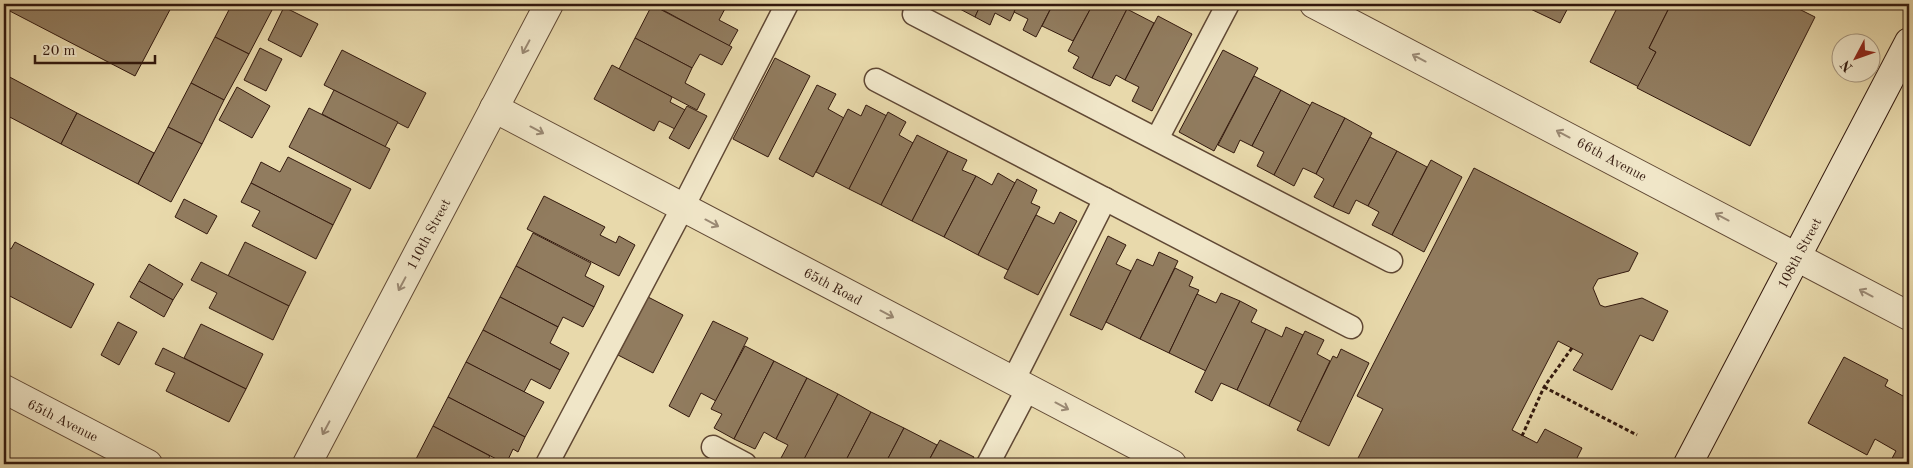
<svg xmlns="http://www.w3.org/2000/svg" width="1913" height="468" viewBox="0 0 1913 468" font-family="'Old Standard TT',serif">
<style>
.building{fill:#917c5f;stroke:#32180d}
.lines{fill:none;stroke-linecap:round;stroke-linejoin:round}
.service-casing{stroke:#604834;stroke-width:25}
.minor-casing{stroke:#604834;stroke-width:30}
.secondary-casing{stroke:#32180d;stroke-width:30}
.path{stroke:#32180d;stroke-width:3;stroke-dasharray:4 2.5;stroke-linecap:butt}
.service{stroke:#f0e6c8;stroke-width:22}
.minor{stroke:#f0e6c8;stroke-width:28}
.secondary{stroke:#f0e6c8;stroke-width:28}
.oneway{stroke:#9a8974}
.labels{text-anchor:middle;stroke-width:4;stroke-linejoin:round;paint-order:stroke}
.street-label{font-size:14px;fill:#32180d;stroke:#f0e6c8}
</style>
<rect width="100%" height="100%" fill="#e8d9ab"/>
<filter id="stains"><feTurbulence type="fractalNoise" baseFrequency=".004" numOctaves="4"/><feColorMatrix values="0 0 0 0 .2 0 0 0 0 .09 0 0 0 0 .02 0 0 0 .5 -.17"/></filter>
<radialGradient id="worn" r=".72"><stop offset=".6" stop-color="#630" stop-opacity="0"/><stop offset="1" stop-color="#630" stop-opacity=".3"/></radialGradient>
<!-- building -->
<g class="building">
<path d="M 4,4 L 99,4 L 102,5 L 103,4 L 173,4 L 135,76 L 4,8 Z"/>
<path d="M 232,4 L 261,4 L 272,10 L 249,54 L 215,37 Z"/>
<path d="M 261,4 L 275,4 L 272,10 Z"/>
<path d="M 652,4 L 725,4 L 727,5 L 719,20 L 738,30 L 729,46 Z"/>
<path d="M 961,4 L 981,4 L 975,17 L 958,8 Z"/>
<path d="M 981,4 L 1018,4 L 1010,21 L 995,13 L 990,25 L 975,17 Z"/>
<path d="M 1018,4 L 1053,4 L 1036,37 L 1023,30 L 1028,19 L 1014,12 Z"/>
<path d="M 1053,4 L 1093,4 L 1073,41 L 1042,26 Z"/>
<path d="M 1093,4 L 1116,4 L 1127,9 L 1092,78 L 1073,68 L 1079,57 L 1068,51 Z"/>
<path d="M 1520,4 L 1570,4 L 1560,23 Z"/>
<path d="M 1619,4 L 1671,4 L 1649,48 L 1656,52 L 1639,87 L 1590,62 Z"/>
<path d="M 1671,4 L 1789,4 L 1815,17 L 1750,146 L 1637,88 L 1656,52 L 1649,48 Z"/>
<path d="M 652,5 L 732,47 L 722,65 L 700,54 L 692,68 L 635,38 Z"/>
<path d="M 284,7 L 318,24 L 301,57 L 268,40 Z"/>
<path d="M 1127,9 L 1154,23 L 1125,80 L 1116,75 L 1110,86 L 1092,78 Z"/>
<path d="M 1158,16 L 1192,34 L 1152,111 L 1132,101 L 1139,87 L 1125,80 Z"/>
<path d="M 215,37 L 249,54 L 224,100 L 191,83 Z"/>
<path d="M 635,38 L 692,68 L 685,83 L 705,94 L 697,110 L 619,69 Z"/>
<path d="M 260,48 L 282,59 L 266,91 L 244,80 Z"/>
<path d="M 342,50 L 426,93 L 408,128 L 324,85 Z"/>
<path d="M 1223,50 L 1258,68 L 1214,151 L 1179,132 Z"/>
<path d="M 775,58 L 810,76 L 768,157 L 733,139 Z"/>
<path d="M 612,65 L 672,97 L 670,102 L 685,110 L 675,129 L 659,121 L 654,131 L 594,99 Z"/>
<path d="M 4,74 L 77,113 L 61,144 L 4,114 Z"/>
<path d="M 1254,76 L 1281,90 L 1252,146 L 1240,140 L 1234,153 L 1218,145 Z"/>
<path d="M 191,83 L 224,100 L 202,144 L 168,127 Z"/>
<path d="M 817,85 L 836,94 L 828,109 L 844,118 L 813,177 L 779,159 Z"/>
<path d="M 237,87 L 270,106 L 252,138 L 219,120 Z"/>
<path d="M 334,90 L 398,122 L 385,147 L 322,114 Z"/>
<path d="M 1281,90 L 1311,106 L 1274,175 L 1257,166 L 1264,152 L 1252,146 Z"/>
<path d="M 1312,102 L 1345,118 L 1316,174 L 1303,168 L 1294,186 L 1274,175 Z"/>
<path d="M 866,105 L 887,116 L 849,189 L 816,172 L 848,109 L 861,116 Z"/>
<path d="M 687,106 L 707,116 L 689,149 L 669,138 Z"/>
<path d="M 309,108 L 390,149 L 370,189 L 289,147 Z"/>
<path d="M 888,112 L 906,122 L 899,135 L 913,143 L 881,205 L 849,189 Z"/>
<path d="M 77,113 L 154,153 L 138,184 L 61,144 Z"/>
<path d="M 1345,118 L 1372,133 L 1333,207 L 1314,197 L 1324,179 L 1316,174 Z"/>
<path d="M 168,127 L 202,144 L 171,202 L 138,184 Z"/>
<path d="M 917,135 L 948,151 L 912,221 L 881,205 Z"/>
<path d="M 1370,137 L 1397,151 L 1368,206 L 1356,200 L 1349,214 L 1333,207 Z"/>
<path d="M 948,151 L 967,160 L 962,170 L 976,176 L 944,237 L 912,221 Z"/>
<path d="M 1397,151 L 1427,167 L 1392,235 L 1372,225 L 1379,212 L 1368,206 Z"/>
<path d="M 288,157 L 351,189 L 333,225 L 251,183 L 261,162 L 280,172 Z"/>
<path d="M 1431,160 L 1462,177 L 1424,252 L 1392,235 Z"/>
<path d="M 1474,168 L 1638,253 L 1629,271 L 1598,279 L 1593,288 L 1600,305 L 1605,307 L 1642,298 L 1668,311 L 1653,341 L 1640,335 L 1612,390 L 1573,370 L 1583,354 L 1558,341 L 1512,430 L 1537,443 L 1545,429 L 1582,448 L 1574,464 L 1355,464 L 1383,409 L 1357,396 Z"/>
<path d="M 998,173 L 1015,183 L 978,255 L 944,237 L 976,176 L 992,185 Z"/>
<path d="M 1017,179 L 1037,190 L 1031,203 L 1040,207 L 1008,270 L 978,255 Z"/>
<path d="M 251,183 L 333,225 L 316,259 L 252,226 L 260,211 L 241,202 Z"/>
<path d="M 544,196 L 605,227 L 600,235 L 616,243 L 619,236 L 635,245 L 619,276 L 527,229 Z"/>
<path d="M 184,199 L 217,216 L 207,234 L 175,217 Z"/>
<path d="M 1060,212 L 1077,221 L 1038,295 L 1004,278 L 1036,215 L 1054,224 Z"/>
<path d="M 533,233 L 591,263 L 585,276 L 604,286 L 594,307 L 516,266 Z"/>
<path d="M 1108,236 L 1126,245 L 1116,264 L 1131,271 L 1102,330 L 1070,315 Z"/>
<path d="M 15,242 L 94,284 L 71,328 L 4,293 L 4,246 L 11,249 Z"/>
<path d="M 245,242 L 306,272 L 289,306 L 228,276 Z"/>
<path d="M 1159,252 L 1178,261 L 1140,339 L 1106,322 L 1137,259 L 1153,266 Z"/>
<path d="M 201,262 L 289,306 L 273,340 L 209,308 L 217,293 L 191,280 Z"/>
<path d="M 149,264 L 183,284 L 173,300 L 139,281 Z"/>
<path d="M 516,266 L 594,307 L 583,327 L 563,317 L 558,327 L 500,297 Z"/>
<path d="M 1175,268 L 1193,277 L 1189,286 L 1199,290 L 1169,353 L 1140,339 Z"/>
<path d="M 139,281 L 173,300 L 164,317 L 130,297 Z"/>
<path d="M 1221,293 L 1240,301 L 1206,371 L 1169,353 L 1197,294 L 1216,303 Z"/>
<path d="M 500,297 L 558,327 L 550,343 L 569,353 L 560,370 L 483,330 Z"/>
<path d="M 648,297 L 683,315 L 653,373 L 618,355 Z"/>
<path d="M 1240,301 L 1257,310 L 1251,322 L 1266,329 L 1237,390 L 1221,383 L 1212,401 L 1195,392 Z"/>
<path d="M 713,321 L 748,338 L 716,401 L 701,393 L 689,417 L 669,406 Z"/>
<path d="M 118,322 L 137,332 L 119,365 L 101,355 Z"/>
<path d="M 201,324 L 263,354 L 246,389 L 184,358 Z"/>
<path d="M 1286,327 L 1303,335 L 1269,406 L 1237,390 L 1266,329 L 1282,337 Z"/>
<path d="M 483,330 L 560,370 L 550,389 L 531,379 L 524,392 L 466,362 Z"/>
<path d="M 1305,331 L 1324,340 L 1317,354 L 1330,361 L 1301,422 L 1269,406 Z"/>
<path d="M 745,346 L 774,361 L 734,439 L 714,428 L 722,414 L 711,409 Z"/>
<path d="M 163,348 L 246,389 L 229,422 L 166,391 L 175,373 L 155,364 Z"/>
<path d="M 1341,349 L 1369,363 L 1329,446 L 1297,430 L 1333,356 L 1337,358 Z"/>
<path d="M 1844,357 L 1888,380 L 1885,386 L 1903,396 L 1906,390 L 1909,392 L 1909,464 L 1889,464 L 1896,451 L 1875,439 L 1867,455 L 1808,423 Z"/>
<path d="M 774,361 L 807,378 L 776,439 L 764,432 L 755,449 L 734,439 Z"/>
<path d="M 466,362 L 544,402 L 525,437 L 448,397 Z"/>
<path d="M 807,378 L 838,394 L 802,464 L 793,464 L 781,458 L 788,445 L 776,439 Z"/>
<path d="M 838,394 L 871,412 L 844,464 L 811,464 L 803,461 Z"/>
<path d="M 448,397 L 525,437 L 518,452 L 513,449 L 506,464 L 433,426 Z"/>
<path d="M 871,412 L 904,428 L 885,464 L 844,464 Z"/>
<path d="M 433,426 L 490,456 L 485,464 L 425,464 L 416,459 Z"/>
<path d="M 904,428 L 937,445 L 927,464 L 885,464 Z"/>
<path d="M 940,440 L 974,457 L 970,464 L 927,464 Z"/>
<path d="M 416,459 L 425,464 L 413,464 Z"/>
</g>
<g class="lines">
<defs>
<g id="service">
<path d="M 914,14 L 1391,261"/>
<path d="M 876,80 L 1351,327"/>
<path d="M 1157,139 L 1228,4"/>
<path d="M 1013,381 L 1105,199"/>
<path d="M 713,447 L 745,464"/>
<path d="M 547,464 L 683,207 L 787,4"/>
<path d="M 988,464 L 1028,388"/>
</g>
<g id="minor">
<path d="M 1314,4 L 1909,316"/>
<path d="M 494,108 L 1172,464"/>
<path d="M 4,389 L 148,464"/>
<path d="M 307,464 L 549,4"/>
</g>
<path id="secondary" d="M 1688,464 L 1909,42"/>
</defs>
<!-- service casing -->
<use href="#service" class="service-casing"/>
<!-- minor casing -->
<use href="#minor" class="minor-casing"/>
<!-- secondary casing -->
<use href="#secondary" class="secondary-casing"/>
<!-- path -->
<g class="path">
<path d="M 1544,387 L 1637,435"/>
<path d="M 1522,436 L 1544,387 L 1572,348"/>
</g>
<!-- service -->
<use href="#service" class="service"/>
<!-- minor -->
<use href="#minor" class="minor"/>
<!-- secondary -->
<use href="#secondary" class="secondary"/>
</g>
<!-- one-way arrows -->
<defs><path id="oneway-shaft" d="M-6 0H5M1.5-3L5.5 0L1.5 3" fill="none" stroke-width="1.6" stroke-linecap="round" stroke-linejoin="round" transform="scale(1.25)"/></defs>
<g class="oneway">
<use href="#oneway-shaft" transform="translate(526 47) rotate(118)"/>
<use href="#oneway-shaft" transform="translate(1419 58) rotate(-152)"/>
<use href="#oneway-shaft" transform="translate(537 130) rotate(28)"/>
<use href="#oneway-shaft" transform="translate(1563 134) rotate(-152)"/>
<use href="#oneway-shaft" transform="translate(1722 217) rotate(-152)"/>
<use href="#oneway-shaft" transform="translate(712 223) rotate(28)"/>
<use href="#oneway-shaft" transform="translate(402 284) rotate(118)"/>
<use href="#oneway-shaft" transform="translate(1866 293) rotate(-152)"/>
<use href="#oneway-shaft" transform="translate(887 314) rotate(28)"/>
<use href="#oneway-shaft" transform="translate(1062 406) rotate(28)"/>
<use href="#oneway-shaft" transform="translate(326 428) rotate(118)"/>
</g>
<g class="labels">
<!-- street labels -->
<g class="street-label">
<text transform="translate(1612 159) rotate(28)" y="5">66th Avenue</text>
<text transform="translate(428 234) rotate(-62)" y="5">110th Street</text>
<text transform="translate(1799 253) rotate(-62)" y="5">108th Street</text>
<text transform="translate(833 286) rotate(28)" y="5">65th Road</text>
<text transform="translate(63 420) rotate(27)" y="5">65th Avenue</text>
</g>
</g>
<!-- margin -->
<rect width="1913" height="468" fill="none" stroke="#e8d9ab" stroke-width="20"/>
<rect x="5" y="5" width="1903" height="458" fill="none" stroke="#32180d" stroke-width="2.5"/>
<rect x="10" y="10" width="1893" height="448" fill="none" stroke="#32180d"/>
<!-- north arrow -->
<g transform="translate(1856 58) rotate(229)"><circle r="24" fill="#f0e6c8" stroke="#a4947d"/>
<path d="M0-4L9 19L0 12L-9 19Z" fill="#8f2418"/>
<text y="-8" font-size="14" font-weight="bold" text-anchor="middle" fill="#32180d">N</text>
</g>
<!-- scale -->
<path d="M35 55v8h120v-8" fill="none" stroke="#32180d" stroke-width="2.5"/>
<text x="42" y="55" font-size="15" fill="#32180d" stroke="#f0e6c8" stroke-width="4" paint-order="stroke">20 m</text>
<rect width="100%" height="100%" filter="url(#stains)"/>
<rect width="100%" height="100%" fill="url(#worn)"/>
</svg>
